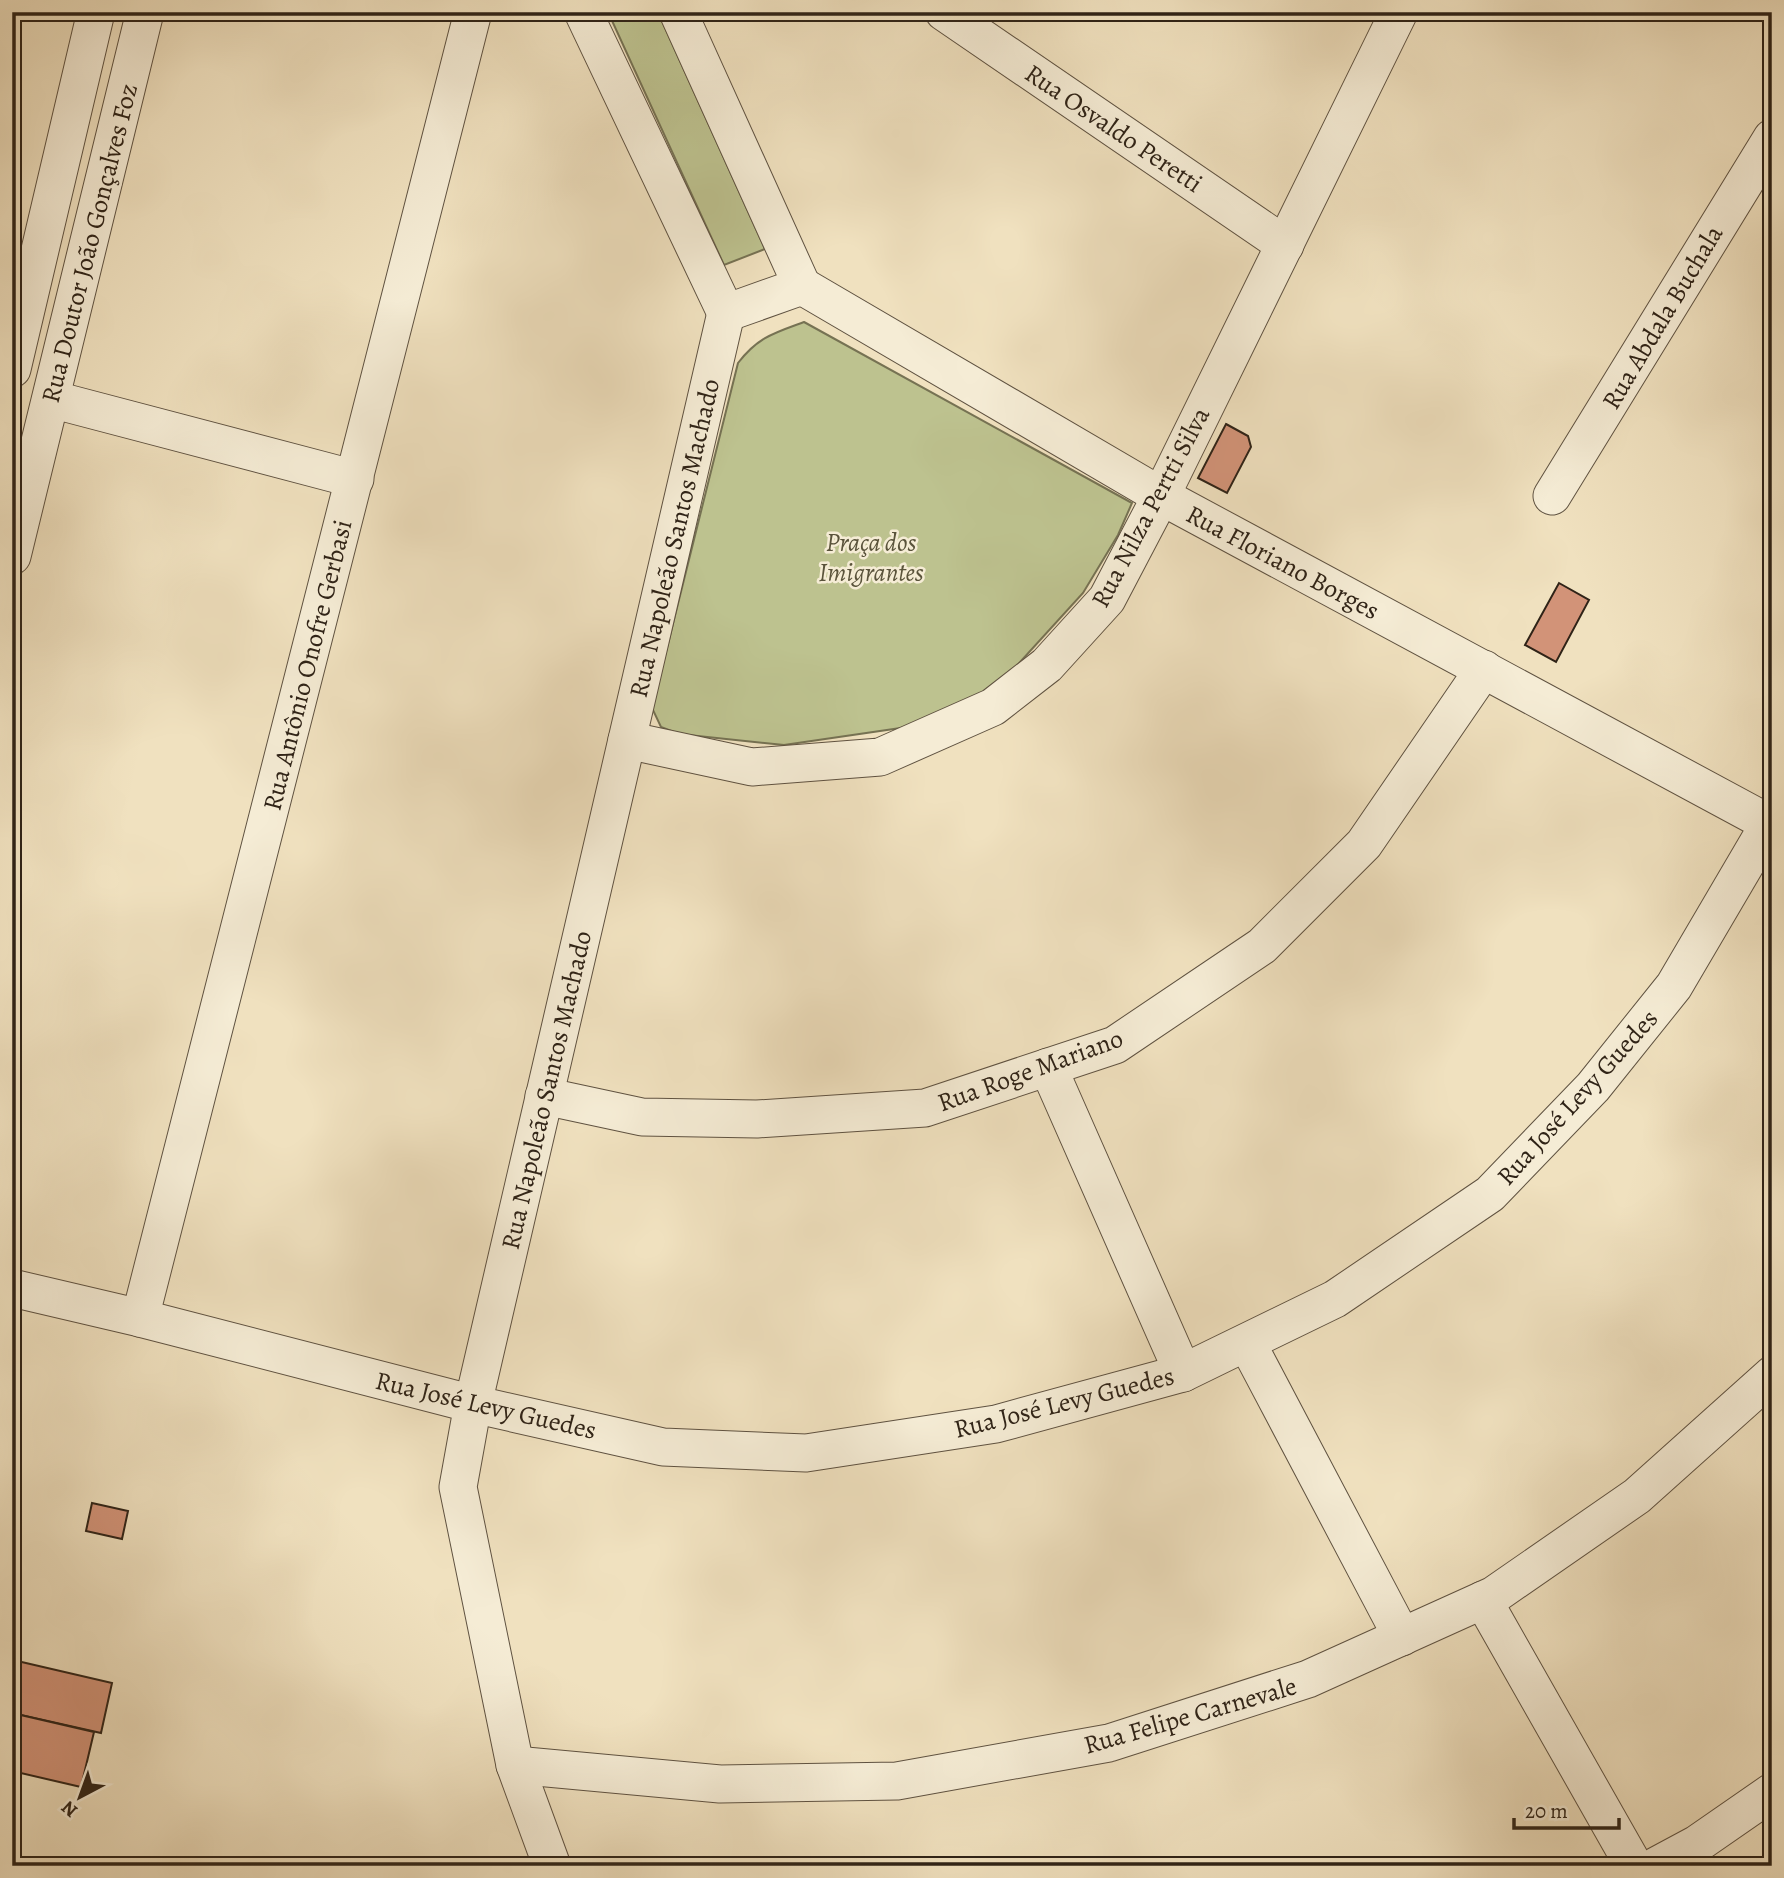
<svg xmlns="http://www.w3.org/2000/svg" width="1784" height="1878" viewBox="0 0 1784 1878" font-family="Alegreya,serif">
<style>
.green{fill:#bdc28f;stroke:#767253;stroke-width:2}
.building{fill:#d29378;stroke:#2f2317;stroke-width:2}
.lines{fill:none;stroke-linecap:round;stroke-linejoin:round}
.minor-casing{stroke:#5f5241;stroke-width:39}
.minor{stroke:#f5ecd5;stroke-width:37}
.labels{text-anchor:middle;stroke-width:5;stroke-linejoin:round;paint-order:stroke}
.street-label{font-size:26px;fill:#2f2317;stroke:#f5ecd5}
.park-label{font-size:26px;font-style:italic;fill:#5a533b;stroke:#f5ecd5}
</style>
<rect width="100%" height="100%" fill="#f0e1bf"/>
<filter id="stains"><feTurbulence type="fractalNoise" baseFrequency=".00286" numOctaves="4"/><feColorMatrix values="0 0 0 0 .2 0 0 0 0 .09 0 0 0 0 .02 0 0 0 .5 -.17"/></filter>
<radialGradient id="worn" r=".72"><stop offset=".6" stop-color="#630" stop-opacity="0"/><stop offset="1" stop-color="#630" stop-opacity=".3"/></radialGradient>
<!-- green -->
<g class="green">
<path d="M 608,12 L 658,12 L 765,249 L 724,265 Z"/>
<path d="M 804,322 L 1132,503 L 1118,535 L 1083,593 L 969,718 L 784,745 L 679,734 L 661,727 L 652,708 L 738,363 C 758,337 774,333 804,322 Z"/>
</g>
<!-- building -->
<g class="building">
<path d="M 1226,424 L 1248,436 L 1251,447 L 1227,493 L 1198,478 Z"/>
<path d="M 1559,583 L 1589,600 L 1556,662 L 1525,645 Z"/>
<path d="M 92,1503 L 128,1511 L 122,1539 L 86,1531 Z"/>
<path d="M 13,1660 L 112,1683 L 101,1733 L 12,1713 Z"/>
<path d="M 12,1713 L 94,1732 L 81,1787 L 12,1771 Z"/>
</g>
<g class="lines">
<defs>
<g id="minor">
<path d="M 583,12 L 726,313"/>
<path d="M 678,12 L 802,286"/>
<path d="M 944,12 L 1285,245"/>
<path d="M 802,286 L 1161,496 L 1772,825"/>
<path d="M 726,313 L 802,286"/>
<path d="M 12,369 L 96,12"/>
<path d="M 51,399 L 355,479"/>
<path d="M 1552,496 L 1772,138"/>
<path d="M 12,556 L 145,12"/>
<path d="M 627,740 L 752,767 L 880,757 L 993,707 L 1047,665 L 1107,599 L 1161,496 L 1399,12"/>
<path d="M 1048,1067 L 1183,1373"/>
<path d="M 544,1096 L 642,1117 L 757,1119 L 925,1108 L 1115,1045 L 1262,946 L 1364,844 L 1484,669"/>
<path d="M 12,1288 L 140,1318 L 473,1404 L 663,1447 L 806,1453 L 996,1424 L 1183,1373 L 1335,1299 L 1490,1194 L 1593,1087 L 1674,986 L 1772,819"/>
<path d="M 140,1318 L 473,12"/>
<path d="M 1247,1343 L 1402,1637"/>
<path d="M 1483,1600 L 1634,1866"/>
<path d="M 515,1765 L 720,1784 L 897,1781 L 1109,1743 L 1308,1679 L 1494,1595 L 1637,1496 L 1772,1375"/>
<path d="M 552,1866 L 515,1765 L 458,1487 L 473,1404 L 726,313"/>
<path d="M 1656,1866 L 1697,1844 L 1772,1792"/>
</g>
</defs>
<!-- minor casing -->
<use href="#minor" class="minor-casing"/>
<!-- minor -->
<use href="#minor" class="minor"/>
</g>
<g class="labels">
<!-- street labels -->
<g class="street-label">
<text transform="translate(1114 128) rotate(34)" y="9">Rua Osvaldo Peretti</text>
<text transform="translate(89 243) rotate(-76)" y="9">Rua Doutor João Gonçalves Foz</text>
<text transform="translate(1662 317) rotate(-59)" y="9">Rua Abdala Buchala</text>
<text transform="translate(1150 507) rotate(-62)" y="9">Rua Nilza Pertti Silva</text>
<text transform="translate(674 538) rotate(-77)" y="9">Rua Napoleão Santos Machado</text>
<text transform="translate(1283 562) rotate(28)" y="9">Rua Floriano Borges</text>
<text transform="translate(307 665) rotate(-76)" y="9">Rua Antônio Onofre Gerbasi</text>
<text transform="translate(1030 1070) rotate(-20)" y="9">Rua Roge Mariano</text>
<text transform="translate(546 1090) rotate(-77)" y="9">Rua Napoleão Santos Machado</text>
<text transform="translate(1577 1097) rotate(-48)" y="9">Rua José Levy Guedes</text>
<text transform="translate(1064 1402) rotate(-14)" y="9">Rua José Levy Guedes</text>
<text transform="translate(486 1405) rotate(13)" y="9">Rua José Levy Guedes</text>
<text transform="translate(1190 1715) rotate(-16)" y="9">Rua Felipe Carnevale</text>
</g>
<!-- park labels -->
<g class="park-label">
<text x="871" y="551">Praça dos<tspan x="871" dy="30">Imigrantes</tspan></text>
</g>
</g>
<!-- margin -->
<rect width="1784" height="1878" fill="none" stroke="#f0e1bf" stroke-width="42"/>
<rect x="14" y="14" width="1756" height="1850" fill="none" stroke="#2f2317" stroke-width="3.5"/>
<rect x="21" y="21" width="1742" height="1836" fill="none" stroke="#2f2317" stroke-width="2"/>
<!-- north arrow -->
<g transform="translate(80 1797) rotate(221)" stroke="#f5ecd5" stroke-width="5" paint-order="stroke">
<path d="M0-5L12 26L0 18L-12 26Z" fill="#2f2317"/>
<text y="-10" font-size="19" font-weight="bold" text-anchor="middle" fill="#2f2317">N</text>
</g>
<!-- scale -->
<path d="M1514 1818v10h105v-10" fill="none" stroke="#2f2317" stroke-width="3.5"/>
<text x="1525" y="1818" font-size="21" fill="#2f2317" stroke="#f5ecd5" stroke-width="5" paint-order="stroke">20 m</text>
<rect width="100%" height="100%" filter="url(#stains)"/>
<rect width="100%" height="100%" fill="url(#worn)"/>
</svg>
